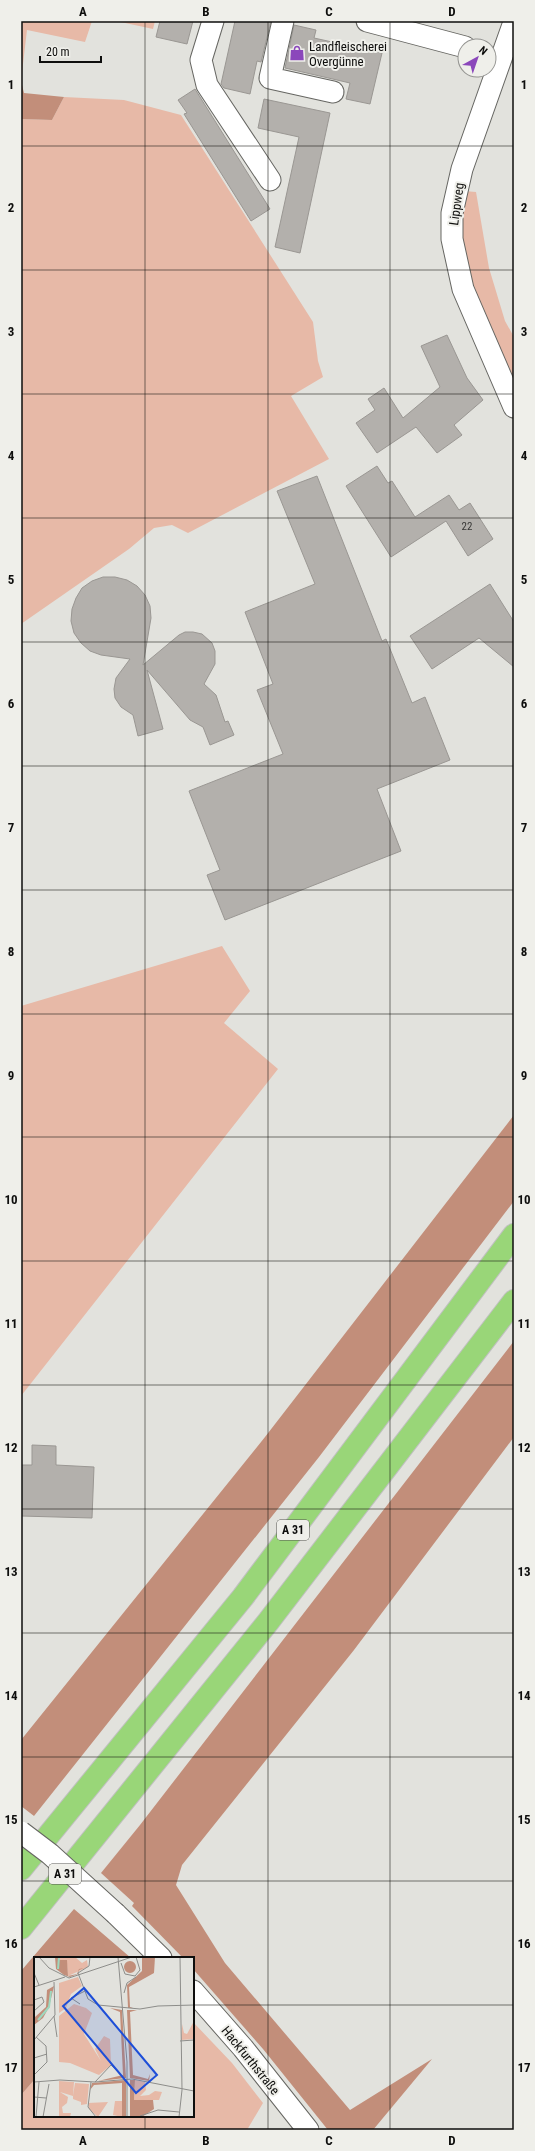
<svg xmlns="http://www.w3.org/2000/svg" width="535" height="2151" viewBox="0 0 535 2151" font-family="'Roboto Condensed',sans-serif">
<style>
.green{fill:#e7b9a7}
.forest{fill:#c28e7a}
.building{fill:#b3b0ac;stroke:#9a9793}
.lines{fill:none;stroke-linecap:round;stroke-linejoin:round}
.minor-casing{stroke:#666662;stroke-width:23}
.highway-casing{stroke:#c0c0c0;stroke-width:24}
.minor{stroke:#fff;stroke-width:21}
.highway{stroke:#99d678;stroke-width:22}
.minor-bridge-casing{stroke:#666662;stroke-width:23;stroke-linecap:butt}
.minor-bridge{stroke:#fff;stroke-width:21}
.grid{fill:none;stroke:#0e0e0d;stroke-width:1;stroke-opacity:0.55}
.labels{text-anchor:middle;stroke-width:4;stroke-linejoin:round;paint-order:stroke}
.number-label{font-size:11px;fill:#373635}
.shield{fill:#efefea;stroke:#52524f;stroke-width:1}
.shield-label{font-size:12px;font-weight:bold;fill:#0e0e0d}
.poi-label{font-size:13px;fill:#0e0e0d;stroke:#efefea;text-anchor:start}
.street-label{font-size:13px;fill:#0e0e0d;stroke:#efefea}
.inset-river{fill:none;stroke:#9dd8bf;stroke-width:2}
.inset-road{fill:none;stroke:#8d8d8a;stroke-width:1}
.view{fill:#1d4ed8;fill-opacity:0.15;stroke:#1d4ed8;stroke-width:2}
.inset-edge{fill:none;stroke:#0e0e0d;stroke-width:2}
.neatline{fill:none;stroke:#0e0e0d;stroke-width:1.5}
.grid-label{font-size:13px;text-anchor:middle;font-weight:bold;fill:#0e0e0d}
</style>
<rect width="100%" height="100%" fill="#e2e2dd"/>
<!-- green -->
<g class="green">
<path d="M 21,21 L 92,21 L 85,42 L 27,30 L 21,81 Z"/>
<path d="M 116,21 L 155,21 L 153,29 Z"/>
<path d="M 64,97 L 124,100 L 181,115 L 313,322 L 318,361 L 323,377 L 291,396 L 329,459 L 188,533 L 172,525 L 154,528 L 129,549 L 21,624 L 21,119 L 52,120 Z"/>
<path d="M 464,191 L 476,192 L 489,268 L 505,321 L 514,337 L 514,388 L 469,280 L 460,234 Z"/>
<path d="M 222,946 L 250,991 L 224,1023 L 278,1069 L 21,1396 L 21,1006 Z"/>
<path d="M 193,2022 L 232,2063 L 263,2103 L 247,2130 L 21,2130 L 21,2095 L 35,2079 L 35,2116 L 193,2116 Z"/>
</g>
<!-- forest -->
<g class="forest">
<path d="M 21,81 L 24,93 L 64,97 L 52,120 L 21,119 Z"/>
<path d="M 514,1115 L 514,1201 L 319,1457 L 34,1816 L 21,1806 L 21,1740 L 265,1437 Z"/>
<path d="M 514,1341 L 514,1437 L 354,1650 L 182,1865 L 176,1885 L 225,1963 L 350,2110 L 432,2059 L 373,2130 L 328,2130 L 263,2049 L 193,1969 L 193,1958 L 183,1958 L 132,1906 L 134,1903 L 101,1873 L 140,1825 Z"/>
<path d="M 74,1909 L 131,1958 L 35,1958 L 35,2079 L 21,2095 L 21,1971 Z"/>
</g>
<!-- building -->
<g class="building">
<path d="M 160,21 L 193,21 L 187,44 L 156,37 Z"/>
<path d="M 235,21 L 271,21 L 261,62 L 257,61 L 250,94 L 224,88 L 221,84 Z"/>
<path d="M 294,25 L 316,30 L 314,38 L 382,53 L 370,104 L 346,99 L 350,83 L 285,68 Z"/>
<path d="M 195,89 L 270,209 L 251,221 L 184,114 L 187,113 L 178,100 Z"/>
<path d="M 264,99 L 330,113 L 300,253 L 275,247 L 299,137 L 258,128 Z"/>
<path d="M 447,335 L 467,378 L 483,400 L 454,425 L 462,435 L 437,453 L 416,427 L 377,453 L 356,423 L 375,410 L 368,399 L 384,388 L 403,418 L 440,387 L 421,346 Z"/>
<path d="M 377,466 L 388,483 L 392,481 L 415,517 L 449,495 L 459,510 L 470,503 L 493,539 L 468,556 L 446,521 L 391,557 L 346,486 Z"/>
<path d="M 317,476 L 382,641 L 386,639 L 412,703 L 425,697 L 450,760 L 377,789 L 401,851 L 225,920 L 207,875 L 220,870 L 189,791 L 283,754 L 257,690 L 273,684 L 245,612 L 315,584 L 277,491 Z"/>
<path d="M 103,577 L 115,577 L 127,580 L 137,586 L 145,595 L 150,606 L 151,618 L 143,665 L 179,635 L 185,632 L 193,632 L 202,634 L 212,643 L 215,651 L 215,664 L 204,684 L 216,695 L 225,722 L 228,721 L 234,735 L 210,745 L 203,727 L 190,720 L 147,670 L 163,729 L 138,736 L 133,715 L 121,707 L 115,698 L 114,689 L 116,678 L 130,659 L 101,655 L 90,651 L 81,643 L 74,633 L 71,621 L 72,609 L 76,598 L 82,588 L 92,581 Z"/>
<path d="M 490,584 L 514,622 L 514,667 L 479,638 L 432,669 L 410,636 Z"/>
<path d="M 32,1445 L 56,1446 L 56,1465 L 94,1467 L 92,1518 L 21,1516 L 21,1465 L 32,1465 Z"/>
</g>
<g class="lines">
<defs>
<g id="minor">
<path d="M 213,21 L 201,60 L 207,85 L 270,180"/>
<path d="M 283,21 L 270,78 L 333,92"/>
<path d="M 367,21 L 465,47"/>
<path d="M 514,22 L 462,169 L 452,213 L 452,239 L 463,289 L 514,407"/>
<path d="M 116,1914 L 161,1958"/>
<path d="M 193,1991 L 243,2048 L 308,2130"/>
</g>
<g id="highway">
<path d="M 21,1869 L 243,1597 L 514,1235"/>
<path d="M 21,1928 L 268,1622 L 514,1301"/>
</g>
</defs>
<!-- minor casing -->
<use href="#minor" class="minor-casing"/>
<!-- highway casing -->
<use href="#highway" class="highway-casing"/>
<!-- minor -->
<use href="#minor" class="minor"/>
<!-- highway -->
<use href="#highway" class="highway"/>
<defs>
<path id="minor-bridge" d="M 21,1832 L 50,1854 L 116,1914"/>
</defs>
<!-- minor-bridge casing -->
<use href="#minor-bridge" class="minor-bridge-casing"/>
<!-- minor-bridge -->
<use href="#minor-bridge" class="minor-bridge"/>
</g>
<!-- grid -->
<path class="grid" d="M 145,21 L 145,1958M 268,21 L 268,2130M 390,21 L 390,2130M 21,146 L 514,146M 21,270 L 514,270M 21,394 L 514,394M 21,518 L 514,518M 21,642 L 514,642M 21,766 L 514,766M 21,890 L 514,890M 21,1014 L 514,1014M 21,1137 L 514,1137M 21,1261 L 514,1261M 21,1385 L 514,1385M 21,1509 L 514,1509M 21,1633 L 514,1633M 21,1757 L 514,1757M 21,1881 L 514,1881M 21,2005 L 35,2005M 193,2005 L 514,2005M 145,2116 L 145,2130"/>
<!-- icons -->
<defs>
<symbol id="shop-bare" viewBox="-9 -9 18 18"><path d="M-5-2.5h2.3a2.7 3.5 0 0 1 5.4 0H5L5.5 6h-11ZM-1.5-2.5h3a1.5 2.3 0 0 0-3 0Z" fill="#8b47bb" stroke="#efefea" stroke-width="2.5" paint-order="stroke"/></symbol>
</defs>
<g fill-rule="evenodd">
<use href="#shop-bare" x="286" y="42" width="22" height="22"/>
</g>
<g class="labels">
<!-- number labels -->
<g class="number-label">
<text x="467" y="530">22</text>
</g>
<!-- shield labels -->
<g class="shield">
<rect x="277" y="1520" width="32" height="20" rx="3"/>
<rect x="49" y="1864" width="32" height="20" rx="3"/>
</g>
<g class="shield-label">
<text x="293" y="1534">A 31</text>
<text x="65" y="1878">A 31</text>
</g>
<!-- poi labels -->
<g class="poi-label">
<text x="309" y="51">Landfleischerei<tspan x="309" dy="15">Overgünne</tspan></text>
</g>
<!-- street labels -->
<g class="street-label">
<text transform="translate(456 204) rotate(-82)" y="5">Lippweg</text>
<text transform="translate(251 2060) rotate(51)" y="5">Hackfurthstraße</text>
</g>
</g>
<!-- overview -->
<g transform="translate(34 1957)">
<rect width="160" height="160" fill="#e2e2dd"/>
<path d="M 25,0 L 41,0 L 48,6 L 53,3 L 54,10 L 34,19 L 33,7 L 25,3 ZM 44,20 L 48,29 L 37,37 L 32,51 L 25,56 L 25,26 ZM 40,47 L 52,51 L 58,56 L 50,77 L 67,104 L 61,92 L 70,79 L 76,82 L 77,108 L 65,118 L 36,106 L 25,105 L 25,59 ZM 160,64 L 160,82 L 147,83 L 148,67 L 150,76 L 153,77 ZM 101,123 L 111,125 L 112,133 L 106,139 L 115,138 L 121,134 L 128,135 L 125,143 L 100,143 ZM 25,124 L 40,125 L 39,139 L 41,126 L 55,127 L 53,147 L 47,148 L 47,145 L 39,142 L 39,139 L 26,135 L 34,140 L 33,146 L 28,150 L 29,156 L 37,156 L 36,160 L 25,160 ZM 81,144 L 89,144 L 88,160 L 79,158 ZM 74,145 L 64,160 L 55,152 L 54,146 Z" fill="#e7b9a7"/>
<path d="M 21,0 L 25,0 L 25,3 L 33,3 L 34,19 L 43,17 L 45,12 L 50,11 L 45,13 L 44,17 L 36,20 L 30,18 L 22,12 ZM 108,0 L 121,0 L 120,16 L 95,30 L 96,50 L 99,51 L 94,51 L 93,28 L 108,14 ZM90 10a6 6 0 1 1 12 0a6 6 0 1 1-12 0ZM 20,29 L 15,50 L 9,61 L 0,68 L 1,60 L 12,50 L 13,33 ZM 76,51 L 88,53 L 92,121 L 64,124 L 89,118 L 86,55 ZM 93,53 L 103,53 L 96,55 L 99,118 L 114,122 L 116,117 L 115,124 L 96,121 ZM 92,123 L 92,160 L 88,160 L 88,126 L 60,128 L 56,133 L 58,126 ZM 96,123 L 101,123 L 100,143 L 119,143 L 120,152 L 108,160 L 96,160 Z" fill="#c28e7a"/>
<path class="inset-river" d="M 24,12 L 25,0M 4,63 L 15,50 L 17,34"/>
<path class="inset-road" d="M 5,0 L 15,11 L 35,21 L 98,0M 56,0 L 55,9 L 44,16 L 54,42 L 64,48 L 106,52 L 124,49 L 160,48M 84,0 L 93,105 L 93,160M 87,6 L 91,17 L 101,19 L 106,13 L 102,0M 0,16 L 5,28M 0,30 L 31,20M 90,36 L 93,26 L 102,20M 0,43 L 8,40 L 10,45 L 0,54M 46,47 L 37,41 L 51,34M 20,59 L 23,80M 0,83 L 21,58 L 20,25M 146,84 L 160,83M 0,101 L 13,97M 0,118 L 13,105 L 12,89 L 2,80M 0,125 L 26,123 L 61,125 L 98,122 L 160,134M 57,125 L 54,150 L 62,160M 61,125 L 77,108 L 84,115M 0,140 L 12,141M 106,159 L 124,153 L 145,155M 2,160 L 5,125M 9,160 L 15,127M 145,160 L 148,133 L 146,0"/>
<path class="view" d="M 50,31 L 123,118 L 102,136 L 29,49 Z"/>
<rect width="160" height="160" class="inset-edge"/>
</g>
<!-- border -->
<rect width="535" height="2151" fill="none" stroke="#efefea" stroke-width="44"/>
<!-- north arrow -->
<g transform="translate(477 58) rotate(40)"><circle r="19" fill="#efefea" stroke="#959592"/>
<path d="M0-3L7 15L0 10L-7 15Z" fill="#8b47bb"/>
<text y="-6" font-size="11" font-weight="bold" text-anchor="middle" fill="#0e0e0d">N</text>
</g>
<!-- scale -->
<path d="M40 56v6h61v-6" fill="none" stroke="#0e0e0d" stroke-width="2"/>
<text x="46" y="56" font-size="12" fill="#0e0e0d" stroke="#efefea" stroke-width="3" paint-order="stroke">20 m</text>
<rect x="22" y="22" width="491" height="2107" class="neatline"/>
<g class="grid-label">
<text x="83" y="16">A</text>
<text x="206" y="16">B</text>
<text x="329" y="16">C</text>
<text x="452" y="16">D</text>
<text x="11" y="89">1</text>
<text x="524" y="89">1</text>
<text x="11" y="212">2</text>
<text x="524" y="212">2</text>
<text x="11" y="336">3</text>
<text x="524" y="336">3</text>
<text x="11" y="460">4</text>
<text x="524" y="460">4</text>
<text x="11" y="584">5</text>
<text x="524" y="584">5</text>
<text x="11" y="708">6</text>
<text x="524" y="708">6</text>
<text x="11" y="832">7</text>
<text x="524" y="832">7</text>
<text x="11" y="956">8</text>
<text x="524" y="956">8</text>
<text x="11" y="1080">9</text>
<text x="524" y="1080">9</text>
<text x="11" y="1204">10</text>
<text x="524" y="1204">10</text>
<text x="11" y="1328">11</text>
<text x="524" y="1328">11</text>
<text x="11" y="1452">12</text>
<text x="524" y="1452">12</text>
<text x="11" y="1576">13</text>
<text x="524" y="1576">13</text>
<text x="11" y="1700">14</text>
<text x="524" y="1700">14</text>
<text x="11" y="1824">15</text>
<text x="524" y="1824">15</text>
<text x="11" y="1948">16</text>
<text x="524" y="1948">16</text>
<text x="11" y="2072">17</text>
<text x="524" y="2072">17</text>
<text x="83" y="2145">A</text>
<text x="206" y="2145">B</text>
<text x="329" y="2145">C</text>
<text x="452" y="2145">D</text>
</g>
</svg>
